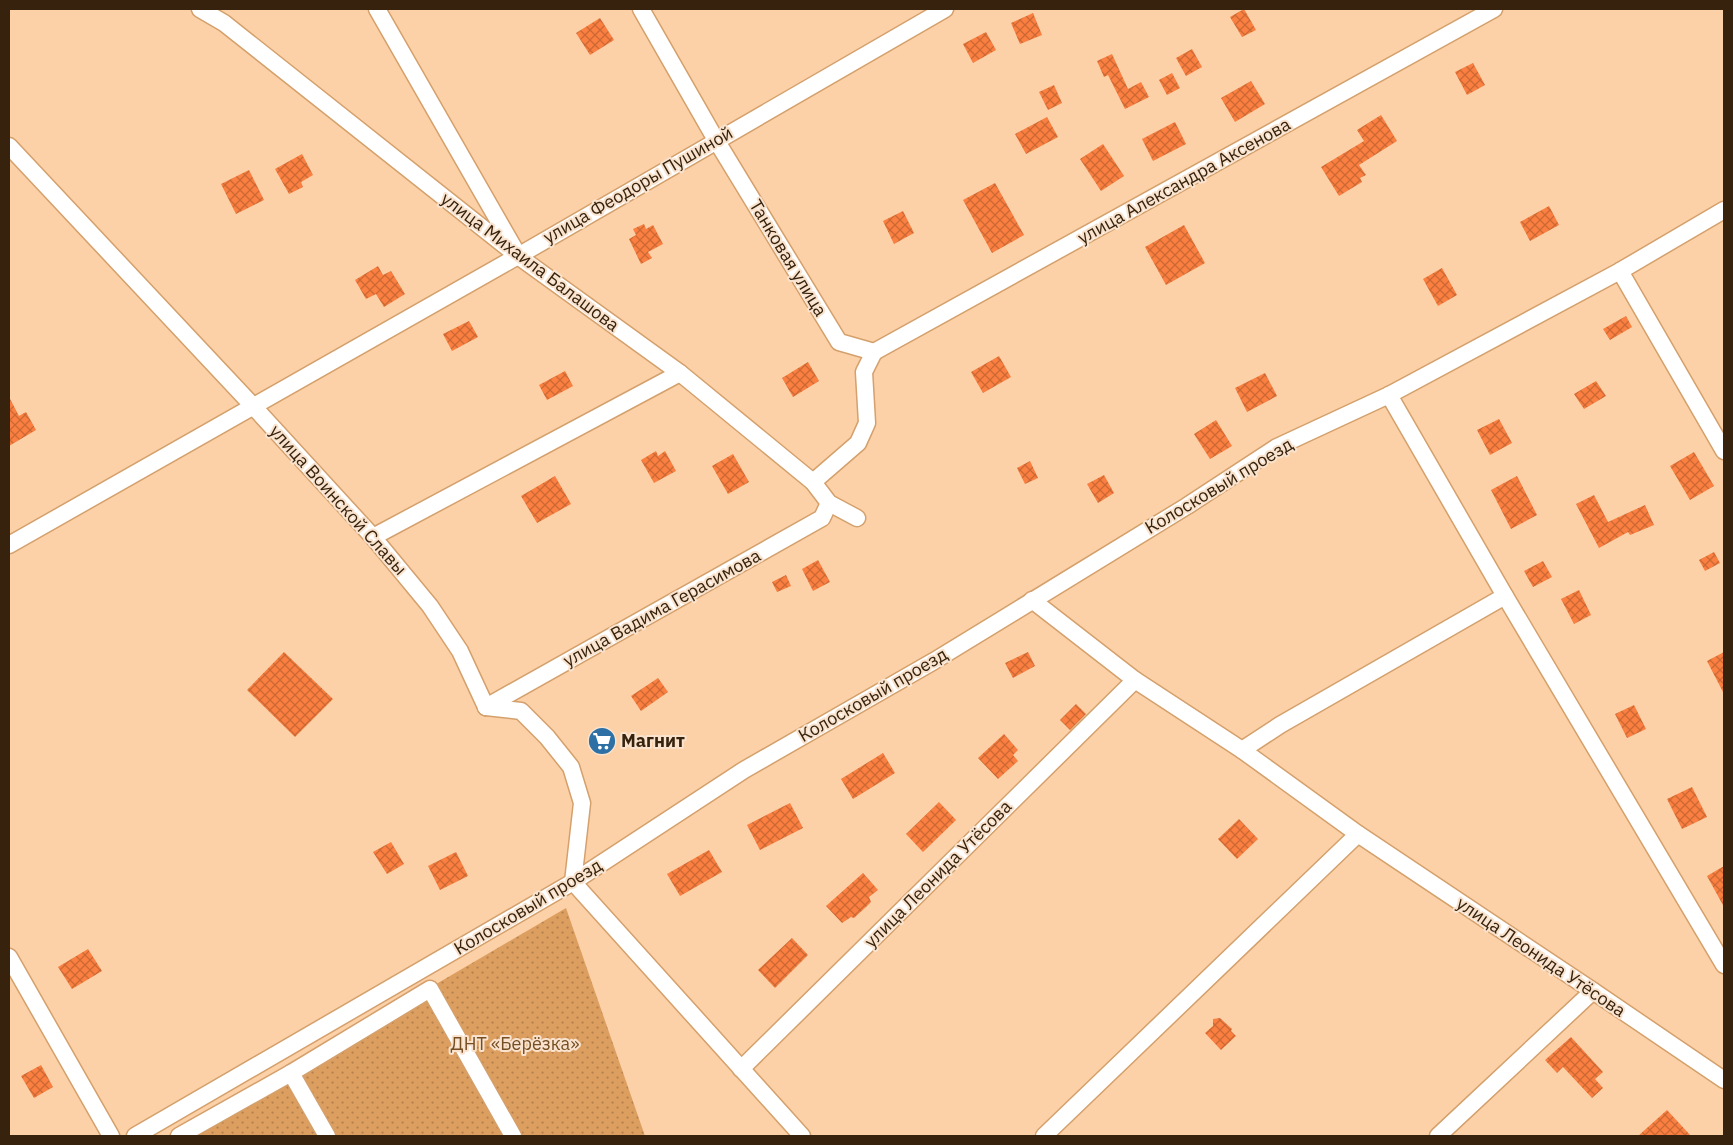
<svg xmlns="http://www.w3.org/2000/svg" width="1733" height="1145" viewBox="0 0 1733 1145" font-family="'IBM Plex Sans',sans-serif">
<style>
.garden{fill:url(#garden-dots)}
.building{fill:url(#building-cross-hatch)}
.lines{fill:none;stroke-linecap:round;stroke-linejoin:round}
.minor-casing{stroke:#d4a06c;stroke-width:19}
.minor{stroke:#fff;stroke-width:16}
.labels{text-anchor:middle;stroke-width:4;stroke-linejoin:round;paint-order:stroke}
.street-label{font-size:18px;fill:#37230d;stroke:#f9e3ce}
.poi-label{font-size:18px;font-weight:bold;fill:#37230d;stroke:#f9e3ce;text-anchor:start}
.park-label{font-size:18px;fill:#764e23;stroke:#f9e3ce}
</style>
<defs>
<pattern id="garden-dots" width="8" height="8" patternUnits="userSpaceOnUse" patternTransform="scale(1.25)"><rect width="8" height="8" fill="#dd9f60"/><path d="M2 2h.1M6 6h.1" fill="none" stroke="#b4814e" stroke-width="1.8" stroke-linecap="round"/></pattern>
<pattern id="building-cross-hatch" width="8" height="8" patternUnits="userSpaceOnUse" patternTransform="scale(1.25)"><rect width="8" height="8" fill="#fa7f40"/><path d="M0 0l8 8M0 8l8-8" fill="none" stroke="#cb6834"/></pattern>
</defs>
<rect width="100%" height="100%" fill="#fcd1a7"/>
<!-- garden -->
<path class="garden" d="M 566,908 L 645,1136 L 177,1136 Z"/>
<!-- building -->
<g class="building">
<path d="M 1244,9 L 1256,30 L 1242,37 L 1230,17 Z"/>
<path d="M 1033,13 L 1042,35 L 1020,44 L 1011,23 Z"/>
<path d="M 600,18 L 614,40 L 590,55 L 576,33 Z"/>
<path d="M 986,32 L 996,50 L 973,63 L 963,44 Z"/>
<path d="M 1192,49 L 1202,67 L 1186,76 L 1176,58 Z"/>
<path d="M 1112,54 L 1128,89 L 1141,82 L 1149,97 L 1125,109 L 1108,75 L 1104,77 L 1097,61 Z"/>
<path d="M 1473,63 L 1485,85 L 1467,95 L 1455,72 Z"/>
<path d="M 1172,73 L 1180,88 L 1167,95 L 1159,80 Z"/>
<path d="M 1251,81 L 1265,104 L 1235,122 L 1221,98 Z"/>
<path d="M 1054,85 L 1062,103 L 1048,110 L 1039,92 Z"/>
<path d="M 1381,115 L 1397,141 L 1359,165 L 1366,175 L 1360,178 L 1362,182 L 1339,196 L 1321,167 L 1364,141 L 1357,130 Z"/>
<path d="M 1047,117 L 1058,137 L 1026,154 L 1015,134 Z"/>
<path d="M 1175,122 L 1186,144 L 1153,161 L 1142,139 Z"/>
<path d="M 1103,144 L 1124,176 L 1101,191 L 1080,159 Z"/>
<path d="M 302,154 L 313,175 L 301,182 L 303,187 L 289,194 L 275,169 Z"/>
<path d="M 249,170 L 264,200 L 236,214 L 221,184 Z"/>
<path d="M 995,183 L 1024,235 L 992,253 L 963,200 Z"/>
<path d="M 1549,206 L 1559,225 L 1530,241 L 1520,222 Z"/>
<path d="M 903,211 L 914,233 L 894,244 L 883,221 Z"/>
<path d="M 644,224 L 646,229 L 653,225 L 663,244 L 648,252 L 652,258 L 641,264 L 629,239 L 636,235 L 633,229 Z"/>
<path d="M 1184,225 L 1205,263 L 1166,285 L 1145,247 Z"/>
<path d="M 378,266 L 383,275 L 391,271 L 405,294 L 384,307 L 376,294 L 366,299 L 355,280 Z"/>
<path d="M 1442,268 L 1457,295 L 1438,306 L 1423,279 Z"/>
<path d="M 1626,316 L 1632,327 L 1610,340 L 1603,329 Z"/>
<path d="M 469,321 L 478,337 L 452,351 L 443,334 Z"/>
<path d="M 999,356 L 1011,377 L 983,393 L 971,372 Z"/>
<path d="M 808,362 L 819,381 L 793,397 L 782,378 Z"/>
<path d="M 565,371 L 573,386 L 547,400 L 539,385 Z"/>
<path d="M 1265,373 L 1277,396 L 1247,412 L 1235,388 Z"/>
<path d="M 1596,381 L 1606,396 L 1584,409 L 1574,394 Z"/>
<path d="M 9,397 L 19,416 L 26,412 L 36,430 L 9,446 Z"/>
<path d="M 1499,419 L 1512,443 L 1490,455 L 1477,430 Z"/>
<path d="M 1216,420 L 1232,446 L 1210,459 L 1194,434 Z"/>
<path d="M 656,451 L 658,456 L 665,451 L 676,471 L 654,483 L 641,460 Z"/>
<path d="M 1694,452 L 1714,486 L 1690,500 L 1670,466 Z"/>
<path d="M 733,454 L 749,482 L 728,494 L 712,466 Z"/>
<path d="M 1030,461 L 1038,478 L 1025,484 L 1017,468 Z"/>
<path d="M 1104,475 L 1114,493 L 1098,503 L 1087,484 Z"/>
<path d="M 555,476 L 571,504 L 537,523 L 521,496 Z"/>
<path d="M 1517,476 L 1537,515 L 1511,529 L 1491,490 Z"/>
<path d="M 1594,495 L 1608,522 L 1645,505 L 1654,525 L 1630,535 L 1628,532 L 1599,548 L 1576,504 Z"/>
<path d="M 1714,552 L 1720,563 L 1705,571 L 1699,560 Z"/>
<path d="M 818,560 L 830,582 L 813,591 L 802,569 Z"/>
<path d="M 1543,561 L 1552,577 L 1533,587 L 1524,571 Z"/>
<path d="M 786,575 L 791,586 L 777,592 L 772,582 Z"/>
<path d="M 1579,590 L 1591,615 L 1574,624 L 1561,599 Z"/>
<path d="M 284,652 L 333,699 L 295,737 L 247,690 Z"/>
<path d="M 1028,652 L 1035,666 L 1013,678 L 1005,663 Z"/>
<path d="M 1724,652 L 1724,694 L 1707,661 Z"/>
<path d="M 658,678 L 668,692 L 641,711 L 631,696 Z"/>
<path d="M 1076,704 L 1086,714 L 1070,730 L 1060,720 Z"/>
<path d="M 1634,705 L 1646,729 L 1627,738 L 1615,714 Z"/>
<path d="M 1004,734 L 1018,750 L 1013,755 L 1018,761 L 998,779 L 978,758 Z"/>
<path d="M 883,753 L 895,773 L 853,799 L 841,779 Z"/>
<path d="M 1692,787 L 1707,817 L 1682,829 L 1667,799 Z"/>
<path d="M 939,802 L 956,820 L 923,852 L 906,834 Z"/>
<path d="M 790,803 L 803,828 L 760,850 L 747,825 Z"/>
<path d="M 1239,819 L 1258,839 L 1237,859 L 1218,839 Z"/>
<path d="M 391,842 L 404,864 L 387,874 L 373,852 Z"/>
<path d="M 709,850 L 722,872 L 680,896 L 667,874 Z"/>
<path d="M 456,852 L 468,876 L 440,890 L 428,866 Z"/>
<path d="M 1724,866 L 1724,907 L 1707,876 Z"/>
<path d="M 863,873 L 878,890 L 869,897 L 871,902 L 866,907 L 854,918 L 851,917 L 842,923 L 826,906 Z"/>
<path d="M 792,938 L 808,955 L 775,988 L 758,970 Z"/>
<path d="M 88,949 L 102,971 L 72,989 L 58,967 Z"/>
<path d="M 1220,1018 L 1232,1029 L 1231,1031 L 1236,1036 L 1221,1050 L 1205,1033 L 1213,1026 L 1213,1019 Z"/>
<path d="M 1571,1037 L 1603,1072 L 1595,1079 L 1603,1088 L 1592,1098 L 1563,1067 L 1557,1073 L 1545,1060 Z"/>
<path d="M 41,1065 L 53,1087 L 34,1098 L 21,1076 Z"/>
<path d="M 1667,1110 L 1691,1136 L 1638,1136 Z"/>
</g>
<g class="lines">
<defs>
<g id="minor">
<path d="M 200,9 L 224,23 L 518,256 L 680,373 L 813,482 L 829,503 L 857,518"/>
<path d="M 377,9 L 514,248"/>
<path d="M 641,9 L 716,140 L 839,342 L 874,352 L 864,372 L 867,423 L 858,443 L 813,482"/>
<path d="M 9,146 L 253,406 L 373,537 L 430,606 L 460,651 L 486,707"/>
<path d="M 1620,271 L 1724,451"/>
<path d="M 874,352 L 1494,9"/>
<path d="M 1389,395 L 1505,596 L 1724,965"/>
<path d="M 373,537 L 680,373"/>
<path d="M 9,545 L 518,256 L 945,9"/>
<path d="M 1032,600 L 1135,680 L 1242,750 L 1358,834 L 1593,991 L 1724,1080"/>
<path d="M 486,707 L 822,518 L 829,503"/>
<path d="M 486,707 L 521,711 L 547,737 L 571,767 L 582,803 L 573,882"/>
<path d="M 1242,750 L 1280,725 L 1505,596"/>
<path d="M 573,882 L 802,1136"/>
<path d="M 9,957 L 111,1136"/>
<path d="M 741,1069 L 1135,680"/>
<path d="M 291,1073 L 327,1136"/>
<path d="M 135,1136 L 573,882 L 744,770 L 934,661 L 1187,506 L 1277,447 L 1389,395 L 1620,271 L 1724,210"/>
<path d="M 179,1136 L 291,1073 L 430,989 L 513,1136"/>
<path d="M 1044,1136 L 1358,834"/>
<path d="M 1438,1136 L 1593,991"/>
</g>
</defs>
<!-- minor casing -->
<use href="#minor" class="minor-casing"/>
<!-- minor -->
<use href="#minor" class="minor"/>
</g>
<!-- icons -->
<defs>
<symbol id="supermarket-disc" viewBox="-11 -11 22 22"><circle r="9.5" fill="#2c70a5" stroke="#f9e3ce"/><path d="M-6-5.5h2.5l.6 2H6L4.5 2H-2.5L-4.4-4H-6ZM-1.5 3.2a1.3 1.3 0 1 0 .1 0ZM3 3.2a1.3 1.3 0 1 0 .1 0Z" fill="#fff"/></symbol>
</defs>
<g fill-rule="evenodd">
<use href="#supermarket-disc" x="586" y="725" width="32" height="32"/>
</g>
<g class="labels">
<!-- street labels -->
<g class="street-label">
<text transform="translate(1184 181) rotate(-29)" y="6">улица Александра Аксенова</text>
<text transform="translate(638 185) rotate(-30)" y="6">улица Феодоры Пушиной</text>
<text transform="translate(788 258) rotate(59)" y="6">Танковая улица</text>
<text transform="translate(530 262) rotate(37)" y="6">улица Михаила Балашова</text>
<text transform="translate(1219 486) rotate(-31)" y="6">Колосковый проезд</text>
<text transform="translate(338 500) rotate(48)" y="6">улица Воинской Славы</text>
<text transform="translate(662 608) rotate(-29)" y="6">улица Вадима Герасимова</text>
<text transform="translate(873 695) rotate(-30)" y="6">Колосковый проезд</text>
<text transform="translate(938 874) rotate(-45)" y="6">улица Леонида Утёсова</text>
<text transform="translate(528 907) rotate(-31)" y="6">Колосковый проезд</text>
<text transform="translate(1541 957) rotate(34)" y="6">улица Леонида Утёсова</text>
</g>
<!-- poi labels -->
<g class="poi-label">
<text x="621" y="747">Магнит</text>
</g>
<!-- park labels -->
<g class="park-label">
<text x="515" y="1050">ДНТ «Берёзка»</text>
</g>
</g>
<!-- border -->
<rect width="1733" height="1145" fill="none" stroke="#37230d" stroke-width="20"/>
</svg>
